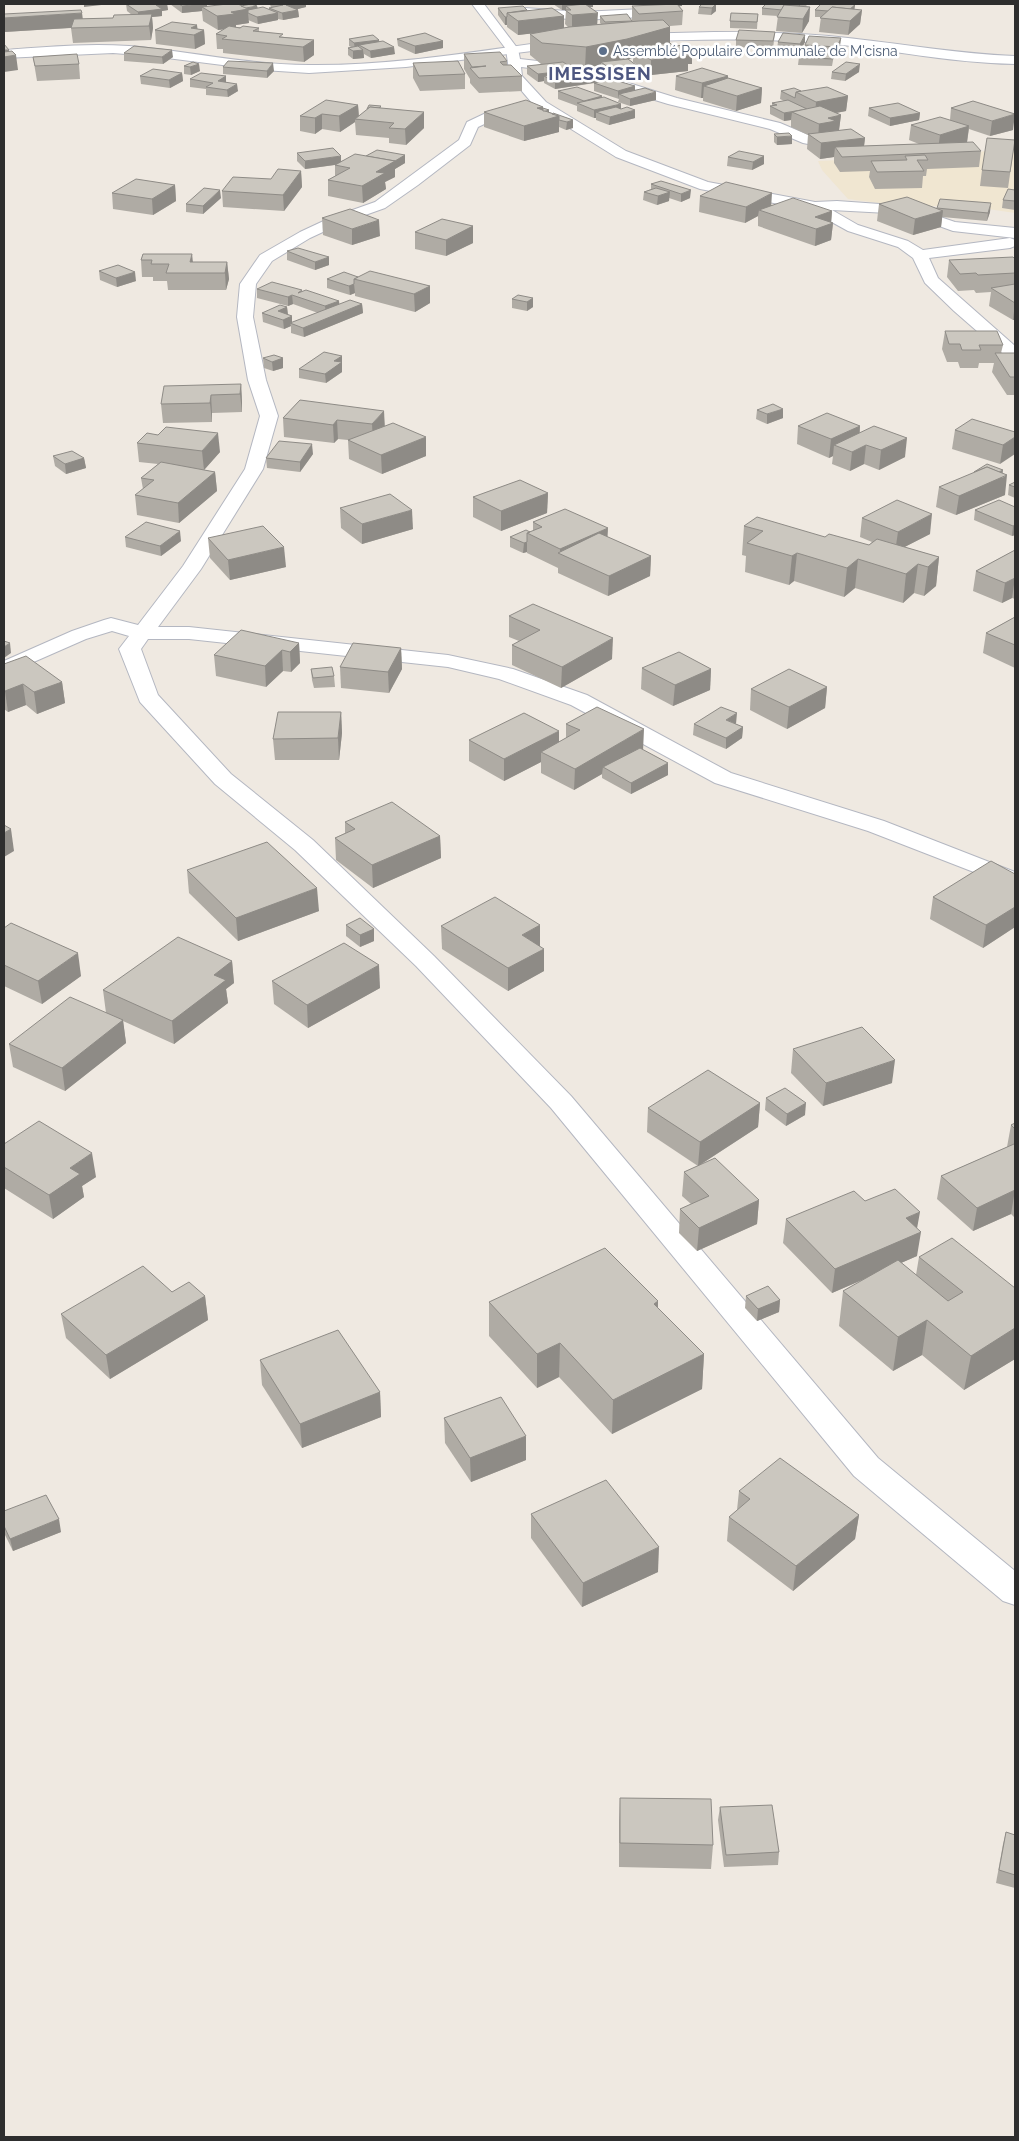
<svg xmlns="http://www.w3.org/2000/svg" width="1019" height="2141" viewBox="0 0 1019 2141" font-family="Raleway,sans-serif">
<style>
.education{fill:#f0e6d1}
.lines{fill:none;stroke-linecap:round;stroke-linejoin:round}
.minor-casing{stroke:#b4b7c1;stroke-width:2}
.tertiary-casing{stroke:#b4b7c1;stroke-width:2}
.minor{fill:#fff;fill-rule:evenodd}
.tertiary{fill:#fff;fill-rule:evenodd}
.wall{fill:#afaba4}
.shaded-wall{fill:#8e8b86}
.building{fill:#cbc7bf;stroke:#8e8b86}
.service-dot{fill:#5c6f8a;stroke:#fff;stroke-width:2}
.labels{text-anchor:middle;stroke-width:5;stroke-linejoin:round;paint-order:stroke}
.far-service-label{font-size:14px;fill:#4e5e75;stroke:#fff;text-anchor:start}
.far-district-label{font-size:18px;font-weight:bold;letter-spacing:1px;fill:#4d5680;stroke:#fff}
</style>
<rect width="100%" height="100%" fill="#efe9e1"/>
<!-- education -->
<path class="education" d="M 1015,145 L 1015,213 L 981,208 L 886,204 L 848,199 L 822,170 L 818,161 L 970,154 Z"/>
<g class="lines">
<defs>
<g id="minor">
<path d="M 472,4 L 484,4 L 518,49 L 520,59 L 555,63 L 603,75 L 677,98 L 780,123 L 813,137 L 815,140 L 808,144 L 803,143 L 770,129 L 668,104 L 593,81 L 555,71 L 521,67 L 522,76 L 546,102 L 626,151 L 708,182 L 815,202 L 837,201 L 908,206 L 955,222 L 1015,228 L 1015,238 L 953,231 L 906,214 L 832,210 L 858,225 L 908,241 L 923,250 L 1010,238 L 1015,240 L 1015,246 L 1010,248 L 929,258 L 938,278 L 1015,346 L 1015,360 L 1009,359 L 954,311 L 925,283 L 913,258 L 898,247 L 848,231 L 810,210 L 700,189 L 616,157 L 539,109 L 495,119 L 478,127 L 470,145 L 418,185 L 385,208 L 340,224 L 310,238 L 272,261 L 256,284 L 253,317 L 266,380 L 278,416 L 263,469 L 201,569 L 158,627 L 189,627 L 448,655 L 513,669 L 587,695 L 731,773 L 884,821 L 1015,872 L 1015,888 L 868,831 L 715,783 L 571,705 L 499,679 L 448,667 L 189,639 L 148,639 L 141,649 L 158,695 L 231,774 L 313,840 L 434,956 L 571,1096 L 878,1458 L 1015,1571 L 1015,1605 L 1003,1601 L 854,1476 L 551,1108 L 416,966 L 295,850 L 215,784 L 140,702 L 119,649 L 129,636 L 112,631 L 86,639 L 4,675 L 4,661 L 72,631 L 104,620 L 111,618 L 138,625 L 183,566 L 245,469 L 260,416 L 248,380 L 237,317 L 240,284 L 260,255 L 300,232 L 330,218 L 375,202 L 459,140 L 467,122 L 486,113 L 532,103 L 510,77 L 506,49 Z"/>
<path d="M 525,8 L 581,12 L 642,9 L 648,13 L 642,17 L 581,20 L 521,15 L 519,12 Z"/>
</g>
<g id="tertiary">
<path d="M 714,32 C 759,32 803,33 848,38 C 904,44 959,54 1015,56 L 1015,64 C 951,63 887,49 823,43 C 760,38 696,39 633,42 L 627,38 L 633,34 Z"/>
<path d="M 568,39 L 572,40 L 574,43 L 572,46 L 406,67 L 309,73 L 263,70 L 151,56 L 113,53 L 4,58 L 4,50 C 45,47 87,43 129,46 C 189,51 248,65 309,65 C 396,66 482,50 568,39 Z"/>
</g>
</defs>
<!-- minor casing -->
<use href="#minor" class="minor-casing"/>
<!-- tertiary casing -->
<use href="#tertiary" class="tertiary-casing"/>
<!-- minor -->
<use href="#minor" class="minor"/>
<!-- tertiary -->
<use href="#tertiary" class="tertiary"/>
</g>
<!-- wall -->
<g class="wall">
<path d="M 126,4 L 167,4 L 168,10 L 162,11 L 162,16 L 152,17 L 153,28 L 151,40 L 73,43 L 71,28 L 4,32 L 4,14 L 83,19 L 113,18 L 132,15 L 127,11 Z"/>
<path d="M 170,4 L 207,4 L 207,7 L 257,6 L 258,8 L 269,9 L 269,8 L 271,8 L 270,4 L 306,4 L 306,7 L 297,9 L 298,10 L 299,17 L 283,20 L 278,19 L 278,20 L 258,24 L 248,20 L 249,23 L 236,25 L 236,27 L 259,28 L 259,32 L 284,37 L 314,40 L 314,55 L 304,62 L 223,53 L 223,49 L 217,49 L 216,34 L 224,29 L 218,30 L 203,21 L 202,11 L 182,13 Z"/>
<path d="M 553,4 L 593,4 L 593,7 L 590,7 L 597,24 L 601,24 L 600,23 L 600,16 L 632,20 L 632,6 L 654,5 L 651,4 L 682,4 L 682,6 L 679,6 L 683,11 L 682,25 L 670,26 L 670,44 L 673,46 L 692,49 L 692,64 L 688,64 L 688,71 L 651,75 L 633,62 L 633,58 L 628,59 L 640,68 L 640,75 L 613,78 L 601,70 L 601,65 L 585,68 L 569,66 L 575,71 L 600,75 L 599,82 L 635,86 L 635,90 L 656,100 L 630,106 L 618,102 L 619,99 L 594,91 L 594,83 L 595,83 L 555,89 L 544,83 L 544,81 L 538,82 L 527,74 L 527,66 L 546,64 L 541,64 L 530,55 L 530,34 L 534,33 L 518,35 L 507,27 L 507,25 L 505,25 L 498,15 L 498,8 L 527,10 L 564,16 L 564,28 L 568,27 L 565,24 L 566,10 L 562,10 Z"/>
<path d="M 711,4 L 716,11 L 711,15 L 698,14 L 699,7 Z"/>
<path d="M 766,4 L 808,4 L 806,6 L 810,7 L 809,21 L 802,33 L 776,31 L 778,16 L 762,15 L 762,8 Z"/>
<path d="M 855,4 L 855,5 L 854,10 L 862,10 L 860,24 L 848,35 L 819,32 L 821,17 L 815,17 L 815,10 Z"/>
<path d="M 758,14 L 757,29 L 730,28 L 730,21 Z"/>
<path d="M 197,25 L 197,29 L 204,30 L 205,44 L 195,49 L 156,44 L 155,30 Z"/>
<path d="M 775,32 L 773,49 L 736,47 L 736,40 Z"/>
<path d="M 841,38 L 840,45 L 836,55 L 834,55 L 832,66 L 798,65 L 799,57 L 804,53 L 805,45 Z"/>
<path d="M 349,39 L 379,40 L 379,41 L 395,54 L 371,58 L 364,54 L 364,58 L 353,59 L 348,55 L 348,48 L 351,47 L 349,46 Z"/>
<path d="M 397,39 L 443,41 L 443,48 L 415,54 L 398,46 Z"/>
<path d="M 778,42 L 805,42 L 800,51 L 777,49 Z"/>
<path d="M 124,53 L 173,57 L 163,64 L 124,61 Z"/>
<path d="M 464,54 L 507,61 L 507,65 L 522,76 L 522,91 L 479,93 L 470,83 L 470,79 L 464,69 Z"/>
<path d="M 33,57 L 79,64 L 80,79 L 37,81 Z"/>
<path d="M 193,62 L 200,71 L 191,75 L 184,74 L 184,66 Z"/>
<path d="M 413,63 L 465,74 L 465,89 L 420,91 L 413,78 Z"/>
<path d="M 223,67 L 274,71 L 267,78 L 223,74 Z"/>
<path d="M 832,72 L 859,72 L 845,81 L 831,79 Z"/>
<path d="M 182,73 L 183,81 L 170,88 L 141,84 L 140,76 Z"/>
<path d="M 226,76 L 226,82 L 238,91 L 228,97 L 206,95 L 206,89 L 190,87 L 190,79 Z"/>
<path d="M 676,76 L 728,76 L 728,78 L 762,88 L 761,103 L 736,111 L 703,101 L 703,98 L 701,98 L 675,90 Z"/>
<path d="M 558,91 L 602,98 L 635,118 L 609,125 L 596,120 L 596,118 L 594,118 L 577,111 L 577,106 L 558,99 Z"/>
<path d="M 781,91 L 801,91 L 848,96 L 846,111 L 836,113 L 841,115 L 839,130 L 865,138 L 864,146 L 919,144 L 909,140 L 911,125 L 950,120 L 951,108 L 973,101 L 1013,130 L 990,136 L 969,129 L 967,142 L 981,151 L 979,167 L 927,169 L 926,176 L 923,176 L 922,188 L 875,189 L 869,177 L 870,171 L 840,172 L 834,163 L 834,157 L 820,159 L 807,149 L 808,135 L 791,127 L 791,120 L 784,121 L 770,114 L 770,106 L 772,106 L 772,103 L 784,101 L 780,99 Z"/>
<path d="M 358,105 L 359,116 L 381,106 L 381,108 L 424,128 L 406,145 L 389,143 L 389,138 L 356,135 L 355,122 L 340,132 L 322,129 L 315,134 L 300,131 L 300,116 Z"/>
<path d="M 543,107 L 543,108 L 549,112 L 573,120 L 573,128 L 566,130 L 559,127 L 559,132 L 524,141 L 484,127 L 484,112 Z"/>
<path d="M 869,108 L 920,113 L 919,120 L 890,126 L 868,116 Z"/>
<path d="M 774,134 L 792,144 L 777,145 L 774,142 Z"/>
<path d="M 1015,140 L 1008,188 L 980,186 L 982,170 Z"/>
<path d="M 297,153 L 341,161 L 366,156 L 405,155 L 405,163 L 395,169 L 395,177 L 385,182 L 386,189 L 363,203 L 328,196 L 328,180 L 335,176 L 335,165 L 305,169 L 297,161 Z"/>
<path d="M 764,156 L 764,164 L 752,170 L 727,166 L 728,157 Z"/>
<path d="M 301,171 L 302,187 L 284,211 L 223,207 L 222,191 L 271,179 Z"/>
<path d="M 661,181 L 690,198 L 681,202 L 669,198 L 669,201 L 657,205 L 643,200 L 644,192 L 651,189 L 651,184 Z"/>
<path d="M 175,185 L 176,201 L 153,215 L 113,209 L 112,193 Z"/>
<path d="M 1015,190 L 1015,210 L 1002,208 L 1003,200 Z"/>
<path d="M 700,196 L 771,205 L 832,211 L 831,223 L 833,223 L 831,240 L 815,246 L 758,226 L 758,216 L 745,223 L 699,212 Z"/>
<path d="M 221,198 L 203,214 L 186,212 L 186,204 Z"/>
<path d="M 879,204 L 937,208 L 990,212 L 987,221 L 942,217 L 941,227 L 913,235 L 877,221 Z"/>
<path d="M 322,218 L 380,236 L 352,245 L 323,235 Z"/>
<path d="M 473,226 L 473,243 L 446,256 L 415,249 L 415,232 Z"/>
<path d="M 287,251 L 329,265 L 315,270 L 287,260 Z"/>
<path d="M 143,254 L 193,262 L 227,262 L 229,279 L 226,290 L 168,290 L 167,281 L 153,281 L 153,277 L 142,277 L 141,260 Z"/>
<path d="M 1015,259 L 1015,320 L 1013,320 L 989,306 L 991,292 L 976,293 L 974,290 L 958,291 L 947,277 L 949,260 Z"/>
<path d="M 99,271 L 136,281 L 117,287 L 100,280 Z"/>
<path d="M 358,277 L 430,286 L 430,303 L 415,312 L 355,296 L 355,293 L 350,295 L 327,288 L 327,279 Z"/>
<path d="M 257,289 L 302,291 L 339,301 L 339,304 L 362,304 L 363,313 L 304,337 L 291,333 L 291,326 L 284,329 L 263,322 L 262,313 L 287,307 L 288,315 L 292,323 L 318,313 L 293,304 L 288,306 L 257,298 Z"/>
<path d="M 533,298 L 533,307 L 527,311 L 512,308 L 512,299 Z"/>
<path d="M 945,331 L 1003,345 L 1001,353 L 1015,353 L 1015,395 L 1007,395 L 992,372 L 994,363 L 979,363 L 978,368 L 960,368 L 958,362 L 947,362 L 942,349 Z"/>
<path d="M 342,356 L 342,372 L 326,383 L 299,378 L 299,369 Z"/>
<path d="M 263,358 L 283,358 L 283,368 L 273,371 L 264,368 Z"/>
<path d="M 241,384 L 242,402 L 242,412 L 212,413 L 212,422 L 163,423 L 161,404 Z"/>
<path d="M 300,400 L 385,426 L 426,456 L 382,474 L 349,459 L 348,440 L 338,439 L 334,443 L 284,437 L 283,418 Z"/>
<path d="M 757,410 L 783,418 L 767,424 L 756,419 Z"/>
<path d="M 798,426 L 860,426 L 860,433 L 905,457 L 879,470 L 864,464 L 850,471 L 832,464 L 833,456 L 829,458 L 797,444 Z"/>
<path d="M 955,430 L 1015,432 L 1000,464 L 952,449 Z"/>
<path d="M 137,443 L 220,452 L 204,470 L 215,472 L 217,491 L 179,523 L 137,515 L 135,495 L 143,489 L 141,478 L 158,464 L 139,462 Z"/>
<path d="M 313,454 L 300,472 L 267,468 L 266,458 Z"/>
<path d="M 53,456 L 84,458 L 86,468 L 66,474 L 55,466 Z"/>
<path d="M 1002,473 L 1005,495 L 956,515 L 936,507 L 939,487 Z"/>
<path d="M 1015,482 L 1015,498 L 1008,495 L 1009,485 Z"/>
<path d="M 548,493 L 547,513 L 501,531 L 473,517 L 473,497 Z"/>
<path d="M 1015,507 L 1015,535 L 1012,536 L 974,520 L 975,510 Z"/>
<path d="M 340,508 L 413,529 L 362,544 L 341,528 Z"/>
<path d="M 862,518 L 930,534 L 904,547 L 939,557 L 936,586 L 924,596 L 914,593 L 903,603 L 855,588 L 844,597 L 794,581 L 789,585 L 745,572 L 746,556 L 742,555 L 744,526 L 825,537 L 869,545 L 872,542 L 860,537 Z"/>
<path d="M 533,522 L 607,537 L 651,556 L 650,576 L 608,596 L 558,573 L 558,568 L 527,553 L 527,552 L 523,553 L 510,547 L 510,537 L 533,531 Z"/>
<path d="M 125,537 L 181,541 L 161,556 L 126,547 Z"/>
<path d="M 208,538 L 286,567 L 230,580 L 210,558 Z"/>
<path d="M 1015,550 L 1015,599 L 1012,598 L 1002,603 L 973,591 L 976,571 Z"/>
<path d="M 509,616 L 612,659 L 561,688 L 512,665 L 512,645 L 519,641 L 509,637 Z"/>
<path d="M 1015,617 L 1015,668 L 983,653 L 986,633 Z"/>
<path d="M 299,643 L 300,663 L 291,672 L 283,671 L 266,687 L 216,676 L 214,655 Z"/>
<path d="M 401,648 L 402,669 L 389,693 L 341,688 L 340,667 Z"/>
<path d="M 4,664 L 62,682 L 65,703 L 37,714 L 26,705 L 8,712 L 4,709 Z"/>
<path d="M 642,668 L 711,669 L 710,690 L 673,706 L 641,689 Z"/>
<path d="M 311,669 L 334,676 L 335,687 L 314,688 L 312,680 Z"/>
<path d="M 827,687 L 825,708 L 787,729 L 750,710 L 751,689 Z"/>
<path d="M 341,712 L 342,733 L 339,760 L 275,760 L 273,739 Z"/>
<path d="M 566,724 L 643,750 L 668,775 L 631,794 L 602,778 L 602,774 L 574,790 L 541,773 L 541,762 L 504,781 L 469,761 L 469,740 L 559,742 L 566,738 Z"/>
<path d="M 694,724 L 736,724 L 743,727 L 742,738 L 726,749 L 693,735 Z"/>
<path d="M 345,822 L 440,836 L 441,858 L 373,888 L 336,860 L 335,838 L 345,833 Z"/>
<path d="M 187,870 L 319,911 L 238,941 L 189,893 Z"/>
<path d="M 1015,874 L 1015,927 L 983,948 L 930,919 L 933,897 Z"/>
<path d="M 346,925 L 374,929 L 374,941 L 360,947 L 346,936 Z"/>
<path d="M 441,926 L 540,946 L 544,971 L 508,991 L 442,949 Z"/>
<path d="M 4,928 L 81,976 L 42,1004 L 4,986 Z"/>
<path d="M 232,961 L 234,983 L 226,989 L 228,1003 L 174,1044 L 123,1021 L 126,1043 L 65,1091 L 13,1067 L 9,1044 L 106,1013 L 103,990 Z"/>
<path d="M 272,981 L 380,988 L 308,1028 L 274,1004 Z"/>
<path d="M 793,1049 L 892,1083 L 823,1106 L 791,1073 Z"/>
<path d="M 766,1098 L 805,1115 L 786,1126 L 765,1110 Z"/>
<path d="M 760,1103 L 758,1127 L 700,1165 L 759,1200 L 757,1224 L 697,1251 L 679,1233 L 680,1209 L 691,1204 L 682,1196 L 684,1172 L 698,1166 L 647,1132 L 648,1108 Z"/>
<path d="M 1015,1123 L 1015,1218 L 1011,1214 L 973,1231 L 937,1199 L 941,1176 L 1007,1147 L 1011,1125 Z"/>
<path d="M 4,1144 L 96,1177 L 82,1186 L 84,1197 L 53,1219 L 4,1188 Z"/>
<path d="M 865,1201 L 917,1229 L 917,1256 L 901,1263 L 916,1275 L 919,1257 L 1015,1288 L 1015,1359 L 964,1390 L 922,1355 L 893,1371 L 839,1326 L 843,1291 L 867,1278 L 832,1293 L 783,1243 L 786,1219 Z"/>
<path d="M 172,1292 L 205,1296 L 208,1320 L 110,1379 L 66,1338 L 61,1314 Z"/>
<path d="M 746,1296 L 780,1300 L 779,1312 L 757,1321 L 745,1308 Z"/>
<path d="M 658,1301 L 658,1308 L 704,1354 L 702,1389 L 612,1434 L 559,1377 L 537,1388 L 489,1336 L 489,1302 Z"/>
<path d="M 260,1360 L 380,1392 L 381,1417 L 302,1448 L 262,1385 Z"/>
<path d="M 444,1418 L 526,1460 L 471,1482 L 445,1443 Z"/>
<path d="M 739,1491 L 859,1515 L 855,1539 L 793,1591 L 727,1541 L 729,1517 L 737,1510 Z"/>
<path d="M 4,1511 L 61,1532 L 13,1551 L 4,1533 Z"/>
<path d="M 531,1514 L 658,1572 L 582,1607 L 531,1538 Z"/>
<path d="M 620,1798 L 713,1845 L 711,1869 L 619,1867 L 619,1822 Z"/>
<path d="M 720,1807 L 779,1852 L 778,1865 L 724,1867 L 718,1820 Z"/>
<path d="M 1006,1832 L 1015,1835 L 1015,1888 L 996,1883 L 1003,1844 Z"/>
</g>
<!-- shaded-wall -->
<g class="shaded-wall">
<path d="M 84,4 L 110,4 L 84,7 Z"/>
<path d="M 161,4 L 167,4 L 168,10 L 162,11 L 162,16 L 152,17 L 153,28 L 151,40 L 149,26 L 138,19 L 138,12 L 156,5 Z"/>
<path d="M 202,4 L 207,4 L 207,10 L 202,7 L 202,11 L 182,13 L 182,6 Z"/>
<path d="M 290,4 L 306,4 L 306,7 L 286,12 L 286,5 Z"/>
<path d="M 562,4 L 593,4 L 593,7 L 570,9 L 566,6 L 566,10 L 562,10 Z"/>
<path d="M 661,4 L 682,4 L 682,6 L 661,8 Z"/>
<path d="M 716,4 L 716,11 L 711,15 L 712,8 Z"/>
<path d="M 850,4 L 855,4 L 853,7 L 855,5 L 854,12 L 846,20 Z"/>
<path d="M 257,6 L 258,13 L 248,13 L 249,23 L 236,25 L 236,28 L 218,30 L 217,16 L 231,12 Z"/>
<path d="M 810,7 L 809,21 L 802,33 L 803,19 Z"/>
<path d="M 298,10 L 299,17 L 283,20 L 282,13 Z"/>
<path d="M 862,10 L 860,24 L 848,35 L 850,21 Z"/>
<path d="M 82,13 L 84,27 L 4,32 L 4,18 Z"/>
<path d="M 278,13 L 278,20 L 258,24 L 257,17 Z"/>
<path d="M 598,13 L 597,27 L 572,29 L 572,15 Z"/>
<path d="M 564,16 L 564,30 L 518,35 L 518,21 Z"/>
<rect x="505" y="17" width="2" height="8"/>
<path d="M 197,25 L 198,33 L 204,30 L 205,44 L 195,49 L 194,35 L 191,28 Z"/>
<path d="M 670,27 L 670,47 L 633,47 L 633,58 L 627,60 L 601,62 L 601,65 L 585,68 L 586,47 Z"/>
<path d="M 805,35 L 805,42 L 800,51 L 800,44 Z"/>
<path d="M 841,38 L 840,45 L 836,55 L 837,47 Z"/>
<path d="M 314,40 L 314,55 L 304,62 L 303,47 Z"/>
<path d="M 379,40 L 380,47 L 359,45 L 359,50 L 355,50 L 354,43 Z"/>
<path d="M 443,41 L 443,48 L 415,54 L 415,46 Z"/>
<path d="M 394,47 L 395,54 L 371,58 L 370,51 Z"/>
<path d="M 692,49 L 692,64 L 688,64 L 688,71 L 651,75 L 651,60 L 680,50 Z"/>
<path d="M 4,50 L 9,50 L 10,56 L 16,55 L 18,70 L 4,72 Z"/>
<path d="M 172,50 L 173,57 L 163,64 L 162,57 Z"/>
<path d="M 363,50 L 364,58 L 353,59 L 353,51 Z"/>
<path d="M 273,63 L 274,71 L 267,78 L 267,71 Z"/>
<path d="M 199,64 L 200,71 L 191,75 L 190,67 Z"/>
<path d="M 860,64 L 859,72 L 845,81 L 846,74 Z"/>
<path d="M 640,68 L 640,75 L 613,78 L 613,71 Z"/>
<path d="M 575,70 L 574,77 L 544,76 L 544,81 L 538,82 L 538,74 Z"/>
<path d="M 182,73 L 183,81 L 170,88 L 169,80 Z"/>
<path d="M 600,75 L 599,82 L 555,89 L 555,82 Z"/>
<path d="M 226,76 L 226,84 L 218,81 Z"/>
<path d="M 728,76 L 727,91 L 704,86 L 703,98 L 701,98 L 702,83 Z"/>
<path d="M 237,84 L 238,91 L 228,97 L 227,90 Z"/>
<path d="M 635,86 L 635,94 L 619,94 L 618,99 L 618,91 Z"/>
<path d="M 762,88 L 761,103 L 736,111 L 737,96 Z"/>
<path d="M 656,92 L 656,100 L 630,106 L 630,99 Z"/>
<path d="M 602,96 L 602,103 L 583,106 L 584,101 Z"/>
<path d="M 848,96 L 846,111 L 815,117 L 816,102 Z"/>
<path d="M 621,104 L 621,112 L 596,112 L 596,118 L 594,118 L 594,110 Z"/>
<path d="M 358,105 L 359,120 L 355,119 L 355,122 L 340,132 L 339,116 Z"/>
<path d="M 543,107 L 543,112 L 549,110 L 549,116 L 559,116 L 559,132 L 524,141 L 524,126 L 537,108 Z"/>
<path d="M 635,110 L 635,118 L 609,125 L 610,117 Z"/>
<path d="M 424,112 L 424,128 L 406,145 L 405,129 Z"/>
<path d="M 792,112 L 791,120 L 784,121 L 784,113 Z"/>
<path d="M 920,113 L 919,120 L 890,126 L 890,118 Z"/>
<path d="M 322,114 L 322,129 L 315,134 L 315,118 Z"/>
<path d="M 1015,114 L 1013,130 L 990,136 L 992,121 Z"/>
<path d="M 841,115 L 839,130 L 818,139 L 819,124 L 828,118 Z"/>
<path d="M 573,120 L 573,128 L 566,130 L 567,122 Z"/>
<path d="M 969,126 L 967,142 L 938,150 L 940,135 Z"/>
<path d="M 792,136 L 792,144 L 777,145 L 777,137 Z"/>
<path d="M 865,138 L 863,154 L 835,147 L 834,157 L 820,159 L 821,143 Z"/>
<path d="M 405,155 L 405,163 L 395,169 L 395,177 L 385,182 L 386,189 L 363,203 L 362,186 L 376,172 Z"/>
<path d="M 341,156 L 341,164 L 305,169 L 305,161 Z"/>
<path d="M 764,156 L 764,164 L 752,170 L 753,162 Z"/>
<path d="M 301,171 L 302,187 L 284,211 L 283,195 Z"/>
<path d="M 175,185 L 176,201 L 153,215 L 152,199 Z"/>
<path d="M 220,190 L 221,198 L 203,214 L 203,206 Z"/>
<path d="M 691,190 L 690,198 L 681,202 L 681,194 Z"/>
<path d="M 670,192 L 669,201 L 657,205 L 658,196 Z"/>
<path d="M 772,193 L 771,209 L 759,210 L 758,216 L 745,223 L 746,207 Z"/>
<path d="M 991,203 L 990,212 L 987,221 L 988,213 Z"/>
<path d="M 832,211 L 831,224 L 833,223 L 831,240 L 815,246 L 816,229 L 815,217 Z"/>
<path d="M 943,211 L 941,227 L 913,235 L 915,219 Z"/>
<path d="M 379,220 L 380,236 L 352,245 L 352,229 Z"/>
<path d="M 473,226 L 473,243 L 446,256 L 446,240 Z"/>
<path d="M 192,254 L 194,271 L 190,262 Z"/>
<path d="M 329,257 L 329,265 L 315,270 L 315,262 Z"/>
<path d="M 227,262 L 229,279 L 226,290 L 225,273 Z"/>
<path d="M 135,272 L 136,281 L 117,287 L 116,278 Z"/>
<path d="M 354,284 L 355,293 L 350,295 L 349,286 Z"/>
<path d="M 430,286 L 430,303 L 415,312 L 414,294 Z"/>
<path d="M 292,295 L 293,304 L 288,306 L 288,297 Z"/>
<path d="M 533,298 L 533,307 L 527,311 L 527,302 Z"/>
<path d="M 339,301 L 340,310 L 326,315 L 325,306 Z"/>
<path d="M 1015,303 L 1015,320 L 1013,320 Z"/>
<path d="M 362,304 L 363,313 L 304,337 L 303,328 Z"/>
<path d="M 287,307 L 288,316 L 278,311 Z"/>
<path d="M 292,316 L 292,324 L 290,323 L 291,326 L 284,329 L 283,320 Z"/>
<path d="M 342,356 L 342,372 L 326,383 L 325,374 L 334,361 Z"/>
<path d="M 283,358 L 283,368 L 273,371 L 272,362 Z"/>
<path d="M 241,384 L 242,402 L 242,412 L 240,394 Z"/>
<path d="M 211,395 L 212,413 L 212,422 L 210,403 Z"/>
<path d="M 783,409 L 783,418 L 767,424 L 767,414 Z"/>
<path d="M 384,411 L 385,429 L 373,443 L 372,424 Z"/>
<path d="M 337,420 L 338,439 L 334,443 L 333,425 Z"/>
<path d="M 860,426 L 858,444 L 834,445 L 833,456 L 829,458 L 831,439 Z"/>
<path d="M 218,433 L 220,452 L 204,470 L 202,451 Z"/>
<path d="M 426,437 L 426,456 L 382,474 L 381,455 Z"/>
<path d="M 1015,437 L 1015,454 L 1000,464 L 1003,445 Z"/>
<path d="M 907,438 L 905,457 L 879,470 L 881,450 Z"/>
<path d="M 312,444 L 313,454 L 300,472 L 300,462 Z"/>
<path d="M 866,445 L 864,464 L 850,471 L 852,452 Z"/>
<path d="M 84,458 L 86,468 L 66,474 L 65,464 Z"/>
<path d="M 1003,470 L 1002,478 L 1007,475 L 1005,495 L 956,515 L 959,496 Z"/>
<path d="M 215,472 L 217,491 L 179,523 L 178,503 Z"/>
<path d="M 548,493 L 547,513 L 501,531 L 501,511 Z"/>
<path d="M 412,510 L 413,529 L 362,544 L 362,524 Z"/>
<path d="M 932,514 L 930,534 L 895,552 L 898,532 Z"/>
<path d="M 1015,525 L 1015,535 L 1012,536 L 1013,526 Z"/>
<path d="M 608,528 L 607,548 L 560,554 L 560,549 Z"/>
<path d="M 180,531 L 181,541 L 161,556 L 160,546 Z"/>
<path d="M 527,542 L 527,552 L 523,553 L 524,543 Z"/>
<path d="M 284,547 L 286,567 L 230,580 L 228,560 Z"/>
<path d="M 797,553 L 794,581 L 789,585 L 792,556 Z"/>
<path d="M 651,556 L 650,576 L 608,596 L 609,576 Z"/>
<path d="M 939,557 L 936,586 L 924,596 L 928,567 Z"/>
<path d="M 858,559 L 855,588 L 844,597 L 847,568 Z"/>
<path d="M 918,564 L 914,593 L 903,603 L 906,574 Z"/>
<path d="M 1015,578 L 1012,598 L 1002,603 L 1005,583 Z"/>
<path d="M 613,638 L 612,659 L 561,688 L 562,667 Z"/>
<path d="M 10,643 L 11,653 L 4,658 L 4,647 Z"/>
<path d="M 299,643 L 300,663 L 291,672 L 290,652 Z"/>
<path d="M 401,648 L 402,669 L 389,693 L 388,672 Z"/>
<path d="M 282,650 L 283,671 L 266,687 L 265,666 Z"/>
<path d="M 711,669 L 710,690 L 673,706 L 675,685 Z"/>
<path d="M 62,682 L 65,703 L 37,714 L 34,692 Z"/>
<path d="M 23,684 L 26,705 L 8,712 L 5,691 Z"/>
<path d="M 827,687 L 825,708 L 787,729 L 789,707 Z"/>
<path d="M 341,712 L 342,733 L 339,760 L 338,738 Z"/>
<path d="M 737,713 L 736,724 L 726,720 Z"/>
<path d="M 743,727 L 742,738 L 726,749 L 726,738 Z"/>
<path d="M 644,729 L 643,751 L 603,767 L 602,774 L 574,790 L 575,769 Z"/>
<path d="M 559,731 L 559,753 L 541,752 L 541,762 L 504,781 L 504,759 Z"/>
<path d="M 668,763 L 668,775 L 631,794 L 631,783 Z"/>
<path d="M 11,829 L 14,851 L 4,857 L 4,833 Z"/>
<path d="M 440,836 L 441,858 L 373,888 L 372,865 Z"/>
<path d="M 317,888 L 319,911 L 238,941 L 236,918 Z"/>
<path d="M 1015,907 L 1015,927 L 983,948 L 986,925 Z"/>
<path d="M 540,925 L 540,947 L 522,935 Z"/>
<path d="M 374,929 L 374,941 L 360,947 L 360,935 Z"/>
<path d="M 544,949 L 544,971 L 508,991 L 508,968 Z"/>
<path d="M 78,953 L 81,976 L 42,1004 L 38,981 Z"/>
<path d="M 232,961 L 234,983 L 226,989 L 228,1003 L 174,1044 L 172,1021 L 214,975 Z"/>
<path d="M 379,965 L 380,988 L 308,1028 L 307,1005 Z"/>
<path d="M 123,1020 L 126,1043 L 65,1091 L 62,1068 Z"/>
<path d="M 895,1060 L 892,1083 L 823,1106 L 826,1083 Z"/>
<path d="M 760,1103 L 758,1127 L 698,1166 L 700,1142 Z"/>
<path d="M 806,1103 L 805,1115 L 786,1126 L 787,1114 Z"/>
<path d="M 92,1153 L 96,1177 L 82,1186 L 84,1197 L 53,1219 L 49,1195 L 70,1168 Z"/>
<path d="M 1015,1190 L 1011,1214 L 973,1231 L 977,1208 Z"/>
<path d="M 759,1200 L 757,1224 L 697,1251 L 699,1228 Z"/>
<path d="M 920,1212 L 916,1234 L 921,1232 L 917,1256 L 832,1293 L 835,1269 L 906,1218 Z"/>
<path d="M 205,1296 L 208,1320 L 110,1379 L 106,1355 Z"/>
<path d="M 780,1300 L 779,1312 L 757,1321 L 758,1309 Z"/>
<path d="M 658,1301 L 657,1336 L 654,1304 Z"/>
<path d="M 927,1320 L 922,1355 L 893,1371 L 898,1337 Z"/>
<path d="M 1015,1328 L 1015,1359 L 964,1390 L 971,1356 Z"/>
<path d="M 560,1343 L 559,1377 L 537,1388 L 537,1354 Z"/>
<path d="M 704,1354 L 702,1389 L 612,1434 L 613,1400 Z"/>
<path d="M 380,1392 L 381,1417 L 302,1448 L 300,1424 Z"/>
<path d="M 526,1436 L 526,1460 L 471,1482 L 470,1458 Z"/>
<path d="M 859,1515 L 855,1539 L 793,1591 L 796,1566 Z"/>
<path d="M 59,1519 L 61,1532 L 13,1551 L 10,1539 Z"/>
<path d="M 659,1547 L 658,1572 L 582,1607 L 583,1583 Z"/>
</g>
<!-- building -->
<g class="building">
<path d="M 126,4 L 161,4 L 156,5 L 162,9 L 138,12 Z"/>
<path d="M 179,4 L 202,4 L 182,6 Z"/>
<path d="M 227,4 L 238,4 L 248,9 L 231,12 L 235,14 L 217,16 L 202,7 Z"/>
<path d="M 251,4 L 257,6 L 246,8 L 241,6 Z"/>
<path d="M 277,4 L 290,4 L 286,5 L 298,10 L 282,13 L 269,8 L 283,5 Z"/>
<path d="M 585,4 L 598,13 L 572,15 L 565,10 L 571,10 L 566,6 Z"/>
<path d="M 677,4 L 683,11 L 639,14 L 632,6 Z"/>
<path d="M 702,4 L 716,4 L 712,8 L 699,7 Z"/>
<path d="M 766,4 L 793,4 L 800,5 L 799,6 L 784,5 L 782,10 L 762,8 Z"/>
<path d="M 821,4 L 850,4 L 855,5 L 850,9 L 832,7 L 828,11 L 815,10 Z"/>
<path d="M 784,5 L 810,7 L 803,19 L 777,17 Z"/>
<path d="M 523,6 L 527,10 L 507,13 L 507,17 L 505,17 L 498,8 Z"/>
<path d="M 263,7 L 278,13 L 257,17 L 248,13 L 248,10 Z"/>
<path d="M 832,7 L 862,10 L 850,21 L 820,18 Z"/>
<path d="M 552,8 L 564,16 L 518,21 L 507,13 Z"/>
<path d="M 81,10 L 82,13 L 4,18 L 4,14 Z"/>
<path d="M 731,13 L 758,14 L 757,22 L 730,21 Z"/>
<path d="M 152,14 L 149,26 L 71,28 L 74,19 L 113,18 L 114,15 Z"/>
<path d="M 627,14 L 632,21 L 605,22 L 600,16 Z"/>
<path d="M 663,20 L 670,27 L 627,39 L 586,47 L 542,43 L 530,34 L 569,27 L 639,21 Z"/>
<path d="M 172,22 L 197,25 L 191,28 L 204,30 L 194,35 L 155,30 Z"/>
<path d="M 229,26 L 240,28 L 243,26 L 259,28 L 253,31 L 283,34 L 279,37 L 314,40 L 303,47 L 222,39 L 227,36 L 216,34 Z"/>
<path d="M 739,30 L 775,32 L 773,41 L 736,40 Z"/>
<path d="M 425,33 L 443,41 L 415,46 L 397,39 Z"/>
<path d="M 783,33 L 805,35 L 800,44 L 778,42 Z"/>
<path d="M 373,35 L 379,40 L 354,43 L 349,39 Z"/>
<path d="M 809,36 L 841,38 L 837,47 L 805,45 Z"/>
<path d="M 383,41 L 394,47 L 370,51 L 359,45 Z"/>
<path d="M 670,43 L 673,46 L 686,45 L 692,49 L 680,50 L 689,56 L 651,60 L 633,47 Z"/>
<path d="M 4,44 L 9,50 L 4,50 Z"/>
<path d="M 134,46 L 172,50 L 162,57 L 124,53 Z"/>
<path d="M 358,46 L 363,50 L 353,51 L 348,48 Z"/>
<path d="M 12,51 L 16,55 L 4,57 L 4,52 Z"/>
<path d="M 500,52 L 507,61 L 500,62 L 503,65 L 511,65 L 522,76 L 479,78 L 470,68 L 486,66 L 472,67 L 464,54 Z"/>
<path d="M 800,53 L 834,54 L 833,59 L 799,57 Z"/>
<path d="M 77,54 L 79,64 L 35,66 L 33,57 Z"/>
<path d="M 628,59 L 640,68 L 613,71 L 601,62 Z"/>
<path d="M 228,61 L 273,63 L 267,71 L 223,67 Z"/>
<path d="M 458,61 L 465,74 L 419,76 L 413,63 Z"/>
<path d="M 193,62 L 199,64 L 190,67 L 184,66 Z"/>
<path d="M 563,62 L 575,70 L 538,74 L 527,66 Z"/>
<path d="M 846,62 L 860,64 L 846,74 L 832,72 Z"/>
<path d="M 702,68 L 728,76 L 702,83 L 676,76 Z"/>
<path d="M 153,69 L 182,73 L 169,80 L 140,76 Z"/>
<path d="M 589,69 L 600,75 L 555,82 L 544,76 Z"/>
<path d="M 201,73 L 226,76 L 218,81 L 237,84 L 227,90 L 206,87 L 213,83 L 190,79 Z"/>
<path d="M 728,78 L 762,88 L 737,96 L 704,86 Z"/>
<path d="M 611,79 L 635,86 L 618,91 L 594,83 Z"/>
<path d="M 577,87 L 602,96 L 584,101 L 558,91 Z"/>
<path d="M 827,87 L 848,96 L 816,102 L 796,92 Z"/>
<path d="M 645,88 L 656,92 L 630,99 L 619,94 Z"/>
<path d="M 794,88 L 801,91 L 796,92 L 795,98 L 781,91 Z"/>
<path d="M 604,97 L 621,104 L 594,110 L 577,103 Z"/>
<path d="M 326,100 L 358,105 L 339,116 L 322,114 L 315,118 L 300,116 Z"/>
<path d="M 526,100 L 543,107 L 537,108 L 559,116 L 524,126 L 484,112 Z"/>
<path d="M 788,100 L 807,109 L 784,113 L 770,106 L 777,105 L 772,103 Z"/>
<path d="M 973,101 L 1015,114 L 992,121 L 951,108 Z"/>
<path d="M 898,103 L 920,113 L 890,118 L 869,108 Z"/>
<path d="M 369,105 L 381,106 L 379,108 L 370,107 L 367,109 Z"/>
<path d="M 820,106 L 841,115 L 828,118 L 836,121 L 819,124 L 792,112 Z"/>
<path d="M 370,107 L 424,112 L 405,129 L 389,128 L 394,123 L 355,119 Z"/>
<path d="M 616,107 L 621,109 L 627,107 L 635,110 L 610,117 L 596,112 Z"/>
<path d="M 543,108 L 549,110 L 546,111 L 543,111 Z"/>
<path d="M 553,113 L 573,120 L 567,122 L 559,120 L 559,116 L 552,114 Z"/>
<path d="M 940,117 L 969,126 L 940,135 L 911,125 Z"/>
<path d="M 851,129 L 865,138 L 821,143 L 808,134 Z"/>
<path d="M 789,133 L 792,136 L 777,137 L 774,134 Z"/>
<path d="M 987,138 L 1015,140 L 1010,172 L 982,170 Z"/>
<path d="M 973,142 L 981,151 L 842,157 L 835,147 Z"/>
<path d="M 333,148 L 341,156 L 305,161 L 297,153 Z"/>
<path d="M 377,150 L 405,155 L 395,161 L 366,156 Z"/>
<path d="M 739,151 L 764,156 L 753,162 L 728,157 Z"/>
<path d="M 355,154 L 395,161 L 376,172 L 385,173 L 362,186 L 328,180 L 350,168 L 335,165 Z"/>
<path d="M 925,155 L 928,160 L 917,160 L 924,171 L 877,172 L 871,161 L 907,160 L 905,156 Z"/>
<path d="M 278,169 L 301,171 L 283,195 L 222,191 L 233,177 L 271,179 Z"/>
<path d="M 136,179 L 175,185 L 152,199 L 112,193 Z"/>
<path d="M 661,181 L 691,190 L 681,194 L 651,184 Z"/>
<path d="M 726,182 L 772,193 L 746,207 L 700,196 Z"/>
<path d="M 204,188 L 220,190 L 203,206 L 186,204 Z"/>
<path d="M 656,188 L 670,192 L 658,196 L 644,192 Z"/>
<path d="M 1008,189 L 1015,190 L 1015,201 L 1003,200 Z"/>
<path d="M 907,197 L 943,211 L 915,219 L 879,204 Z"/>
<path d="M 793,198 L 832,211 L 815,217 L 833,223 L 816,229 L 759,210 Z"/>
<path d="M 940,199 L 991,203 L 988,213 L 937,208 Z"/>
<path d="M 350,209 L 379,220 L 352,229 L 322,218 Z"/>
<path d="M 442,219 L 473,226 L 446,240 L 415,232 Z"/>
<path d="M 298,248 L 329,257 L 315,262 L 287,251 Z"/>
<path d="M 143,254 L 192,254 L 190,262 L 227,262 L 225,273 L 166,273 L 169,264 L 151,264 L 152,260 L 141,260 Z"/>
<path d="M 1013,257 L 1015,259 L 1015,273 L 978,275 L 976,273 L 960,274 L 949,260 Z"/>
<path d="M 118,265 L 135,272 L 116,278 L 99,271 Z"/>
<path d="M 370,271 L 430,286 L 414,294 L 354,279 Z"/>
<path d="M 344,272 L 358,277 L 354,279 L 354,284 L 349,286 L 327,279 Z"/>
<path d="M 272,282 L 302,290 L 298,293 L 306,290 L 339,301 L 325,306 L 292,295 L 288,297 L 257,289 Z"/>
<path d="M 1015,284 L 1015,303 L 991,288 Z"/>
<path d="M 518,295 L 533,298 L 527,302 L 512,299 Z"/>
<path d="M 350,300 L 362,304 L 303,328 L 290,323 Z"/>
<path d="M 280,305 L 287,307 L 278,311 L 292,316 L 283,320 L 262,313 Z"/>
<path d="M 945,331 L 997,331 L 1003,345 L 979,345 L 981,350 L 962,350 L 960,344 L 949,344 Z"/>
<path d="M 324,352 L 342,356 L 334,361 L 342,362 L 325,374 L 299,369 Z"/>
<path d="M 995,353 L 1015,353 L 1015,377 L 1010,377 Z"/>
<path d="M 274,355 L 283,358 L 272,362 L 263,358 Z"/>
<path d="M 241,384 L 240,394 L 211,395 L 210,403 L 161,404 L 164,386 Z"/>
<path d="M 300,400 L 384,411 L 372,424 L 337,420 L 333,425 L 283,418 Z"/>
<path d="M 773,404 L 783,409 L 767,414 L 757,410 Z"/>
<path d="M 827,413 L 860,426 L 831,439 L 798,426 Z"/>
<path d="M 972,419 L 1015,432 L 1015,437 L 1003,445 L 955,430 Z"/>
<path d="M 393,423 L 426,437 L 381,455 L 348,440 Z"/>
<path d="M 874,426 L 907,438 L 881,450 L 866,445 L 852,452 L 834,445 Z"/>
<path d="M 166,427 L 218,433 L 202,451 L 137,443 L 147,433 L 158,435 Z"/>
<path d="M 279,441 L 312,444 L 300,462 L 266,458 Z"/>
<path d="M 72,451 L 84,458 L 65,464 L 53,456 Z"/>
<path d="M 161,462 L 215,472 L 178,503 L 135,495 L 154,480 L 141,478 Z"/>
<path d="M 987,464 L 1003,470 L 999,472 L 987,467 L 974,472 Z"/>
<path d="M 987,467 L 1007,475 L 959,496 L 939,487 Z"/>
<path d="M 520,480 L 548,493 L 501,511 L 473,497 Z"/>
<path d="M 1015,482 L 1015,487 L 1009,485 Z"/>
<path d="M 390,494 L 412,510 L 362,524 L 340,508 Z"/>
<path d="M 897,500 L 932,514 L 898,532 L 862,518 Z"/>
<path d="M 999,500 L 1015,507 L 1015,525 L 1013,526 L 975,510 Z"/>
<path d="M 565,509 L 608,528 L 560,549 L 527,533 L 542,527 L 533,522 Z"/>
<path d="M 757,517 L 825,537 L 829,534 L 869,545 L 877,539 L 939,557 L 928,567 L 918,564 L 906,574 L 858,559 L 847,568 L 797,553 L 792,556 L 747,543 L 763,531 L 744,526 Z"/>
<path d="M 146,522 L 180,531 L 160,546 L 125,537 Z"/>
<path d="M 263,526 L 284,547 L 228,560 L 208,538 Z"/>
<path d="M 526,530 L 530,532 L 527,533 L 527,542 L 524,543 L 510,537 Z"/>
<path d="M 599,533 L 651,556 L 609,576 L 558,553 Z"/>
<path d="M 1015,550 L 1015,578 L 1005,583 L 976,571 Z"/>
<path d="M 533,604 L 613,638 L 562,667 L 512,645 L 540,630 L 509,616 Z"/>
<path d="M 1015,617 L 1015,645 L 986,633 Z"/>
<path d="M 241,630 L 299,643 L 290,652 L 282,650 L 265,666 L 214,655 Z"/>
<path d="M 4,641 L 10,643 L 4,647 Z"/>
<path d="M 353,643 L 401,648 L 388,672 L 340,667 Z"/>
<path d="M 679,652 L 711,669 L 675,685 L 642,668 Z"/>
<path d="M 26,656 L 62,682 L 34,692 L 23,684 L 5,691 L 4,690 L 4,664 Z"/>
<path d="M 332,667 L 334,676 L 313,678 L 311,669 Z"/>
<path d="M 789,669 L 827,687 L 789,707 L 751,689 Z"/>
<path d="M 597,707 L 644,729 L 575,769 L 541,752 L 580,730 L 566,724 Z"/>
<path d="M 721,707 L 737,713 L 726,720 L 743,727 L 726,738 L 694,724 Z"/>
<path d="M 278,712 L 341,712 L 338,738 L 273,739 Z"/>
<path d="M 524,713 L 559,731 L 504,759 L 469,740 Z"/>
<path d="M 640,748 L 668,763 L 631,783 L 603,767 Z"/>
<path d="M 392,802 L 440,836 L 372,865 L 335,838 L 355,829 L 345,822 Z"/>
<path d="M 4,825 L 11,829 L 4,833 Z"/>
<path d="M 267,842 L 317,888 L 236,918 L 187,870 Z"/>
<path d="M 991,861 L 1015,874 L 1015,907 L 986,925 L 933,897 Z"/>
<path d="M 495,897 L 540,925 L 522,935 L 544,949 L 508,968 L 441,926 Z"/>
<path d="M 360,918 L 374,929 L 360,935 L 346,925 Z"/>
<path d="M 11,923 L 78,953 L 38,981 L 4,965 L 4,928 Z"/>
<path d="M 178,937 L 232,961 L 214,975 L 226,980 L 172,1021 L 103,990 Z"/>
<path d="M 344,943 L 379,965 L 307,1005 L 272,981 Z"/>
<path d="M 70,997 L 123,1020 L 62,1068 L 9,1044 Z"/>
<path d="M 862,1027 L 895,1060 L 826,1083 L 793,1049 Z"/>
<path d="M 708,1070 L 760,1103 L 700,1142 L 648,1108 Z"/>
<path d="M 785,1088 L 806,1103 L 787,1114 L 766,1098 Z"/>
<path d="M 39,1121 L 92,1153 L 70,1168 L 80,1174 L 49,1195 L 4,1167 L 4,1144 Z"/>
<path d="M 1015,1123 L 1015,1129 L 1011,1125 Z"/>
<path d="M 1014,1144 L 1015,1145 L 1015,1190 L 977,1208 L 941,1176 Z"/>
<path d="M 715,1158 L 759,1200 L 699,1228 L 680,1209 L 709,1196 L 684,1172 Z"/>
<path d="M 895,1189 L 920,1212 L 906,1218 L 921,1232 L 835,1269 L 786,1219 L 854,1191 L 865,1201 Z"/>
<path d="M 952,1238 L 1015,1288 L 1015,1328 L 971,1356 L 927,1320 L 898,1337 L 843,1291 L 898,1260 L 948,1301 L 963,1292 L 919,1257 Z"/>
<path d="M 605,1248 L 658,1301 L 654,1304 L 704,1354 L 613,1400 L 560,1343 L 537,1354 L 489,1302 Z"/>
<path d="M 143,1266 L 172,1292 L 189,1282 L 205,1296 L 106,1355 L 61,1314 Z"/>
<path d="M 768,1286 L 780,1300 L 758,1309 L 746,1296 Z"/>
<path d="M 338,1330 L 380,1392 L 300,1424 L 260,1360 Z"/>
<path d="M 501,1397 L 526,1436 L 470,1458 L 444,1418 Z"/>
<path d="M 780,1458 L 859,1515 L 796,1566 L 729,1517 L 750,1499 L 739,1491 Z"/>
<path d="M 606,1480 L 659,1547 L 583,1583 L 531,1514 Z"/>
<path d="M 46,1495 L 59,1519 L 10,1539 L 4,1526 L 4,1511 Z"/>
<path d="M 620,1798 L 711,1799 L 713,1845 L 620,1843 Z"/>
<path d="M 772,1805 L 779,1852 L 726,1855 L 720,1807 Z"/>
<path d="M 1006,1832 L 1015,1835 L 1015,1875 L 999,1870 Z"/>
</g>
<!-- markers -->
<circle class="service-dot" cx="603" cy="51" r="5"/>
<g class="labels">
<!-- far-service labels -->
<g class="far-service-label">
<text x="613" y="56">Assemblé Populaire Communale de M'cisna</text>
</g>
<!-- far-district labels -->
<g class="far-district-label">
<text x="600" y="80">IMESSISEN</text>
</g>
</g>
<!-- border -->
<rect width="1019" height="2141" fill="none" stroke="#2e2e2e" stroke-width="10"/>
</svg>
